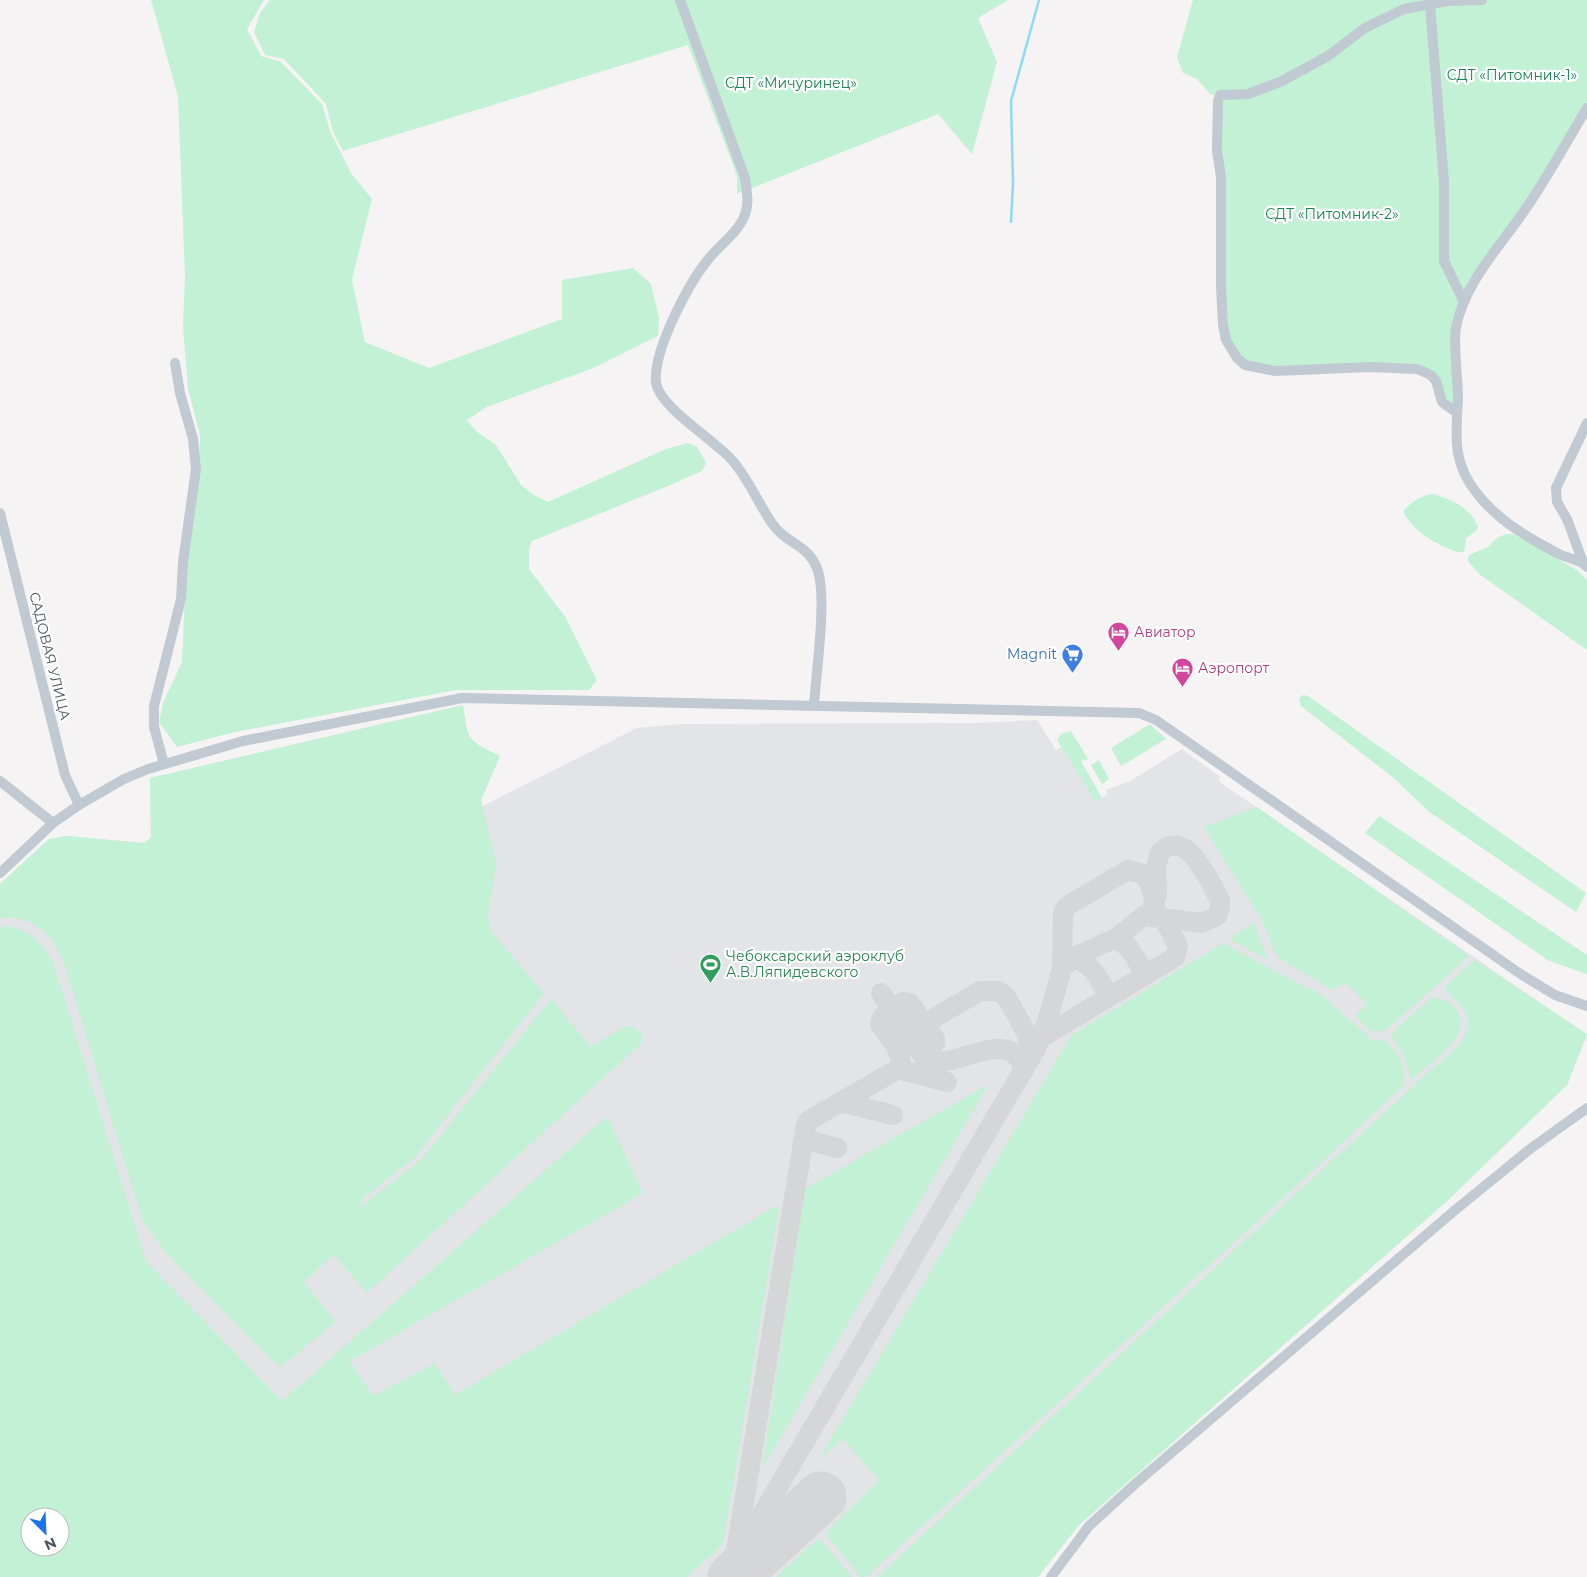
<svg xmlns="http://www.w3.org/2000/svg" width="1587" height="1577" viewBox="0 0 1587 1577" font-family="Montserrat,sans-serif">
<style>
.airport{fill:#e2e4e7;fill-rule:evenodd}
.green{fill:#c3f1d5;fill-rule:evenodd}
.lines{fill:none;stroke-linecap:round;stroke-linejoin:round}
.stream{stroke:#90daee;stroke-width:2.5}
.taxiway{stroke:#d5d6d8;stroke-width:20}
.runway{stroke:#d5d6d8;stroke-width:51}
.minor{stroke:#c1cad2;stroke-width:10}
.labels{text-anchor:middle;stroke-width:4.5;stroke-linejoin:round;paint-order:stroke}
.park-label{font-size:14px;fill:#17864f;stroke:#fff}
.hotel-label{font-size:14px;fill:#b23c85;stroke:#fff;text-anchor:start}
.shop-label{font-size:14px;fill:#366cbe;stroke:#fff;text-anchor:end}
.street-label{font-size:14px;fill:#4a5661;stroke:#fff}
.leisure-label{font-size:14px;fill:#27864d;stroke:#fff;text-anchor:start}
</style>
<rect width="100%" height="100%" fill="#f5f3f3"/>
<!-- airport -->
<path class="airport" d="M 463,705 L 467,735 L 475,744 L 500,756 L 481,800 L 483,806 L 637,728 L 680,724 L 979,723 L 1037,720 L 1056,750 L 1062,747 L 1095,801 L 1108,794 L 1106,790 L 1130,781 L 1182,749 L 1220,777 L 1219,780 L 1224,785 L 1587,1035 L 1567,1085 L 1447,1201 L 1079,1525 L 1038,1577 L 0,1577 L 0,884 L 49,839 L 67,836 L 144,843 L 151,837 L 150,778 ZM 30,1517 L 60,1517 L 60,1547 L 30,1547 Z"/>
<!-- green -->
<g class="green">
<path d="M 151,0 L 264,0 L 247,29 L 261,56 L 281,62 L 322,104 L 330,131 L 351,173 L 372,199 L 352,280 L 365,342 L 429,368 L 562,319 L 562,280 L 633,268 L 651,284 L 659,318 L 658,336 L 596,367 L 487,407 L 467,420 L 476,431 L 496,445 L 521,485 L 534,495 L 548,502 L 666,449 L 688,443 L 697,447 L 706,463 L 702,471 L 668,486 L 532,541 L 529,549 L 529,569 L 566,618 L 597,680 L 589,690 L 456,690 L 235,732 L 177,747 L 159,722 L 163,703 L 182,662 L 186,572 L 198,489 L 200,435 L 188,389 L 183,326 L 185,277 L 178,96 Z"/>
<path d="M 270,0 L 1008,0 L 978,18 L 997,62 L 972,154 L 938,114 L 737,194 L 737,176 L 688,45 L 343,151 L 333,132 L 326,104 L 284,59 L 265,55 L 254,32 L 260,13 Z"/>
<path d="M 1193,0 L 1587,0 L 1587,105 L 1519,216 L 1484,261 L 1464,299 L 1445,261 L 1445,181 L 1432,8 L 1428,8 L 1442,183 L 1443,261 L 1462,303 L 1454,328 L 1455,408 C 1430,398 1447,378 1418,367 L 1275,368 C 1263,367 1247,368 1239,358 C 1211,324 1225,223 1222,178 C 1220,149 1217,122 1220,94 L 1211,95 L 1197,79 L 1183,73 L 1177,57 Z"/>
<path d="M 1432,494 C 1449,498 1472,508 1478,527 L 1475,532 L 1466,538 L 1464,552 C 1448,554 1404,526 1404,510 C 1412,502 1420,496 1432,494 Z"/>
<path d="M 1506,534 L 1513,534 L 1577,570 L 1587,580 L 1587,650 L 1479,574 L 1468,561 L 1469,555 L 1488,547 L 1497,538 Z"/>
<path d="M 1303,695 L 1308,696 L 1586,893 L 1576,912 L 1428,811 L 1395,779 L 1301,706 L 1299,698 Z"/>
<path d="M 463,705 C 468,741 467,740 500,756 L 481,800 L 496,863 L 488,918 L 493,934 L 544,993 L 415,1157 L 362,1199 L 360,1207 L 421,1160 L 551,999 L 590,1046 L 624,1027 L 633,1026 L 641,1034 L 643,1042 L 367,1293 L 334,1255 L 303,1282 L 336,1321 L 281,1367 L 275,1363 L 164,1251 L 142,1219 L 63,960 C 59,953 56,944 51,938 C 40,926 16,912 0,919 L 0,884 L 49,839 L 67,836 L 144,843 L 151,837 L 150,778 Z"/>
<path d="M 1150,724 L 1166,739 L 1121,766 L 1111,748 Z"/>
<path d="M 1071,731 L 1088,759 L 1081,761 L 1102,798 L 1095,801 L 1057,740 L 1061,734 Z"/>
<path d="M 1099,760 L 1109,779 L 1102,784 L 1091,765 Z"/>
<path d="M 1257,807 L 1469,956 L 1385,1031 L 1371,1031 L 1355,1016 L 1367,1004 L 1346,983 L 1332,990 L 1281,959 L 1275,952 L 1261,919 L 1204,827 Z"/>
<path d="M 1379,816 L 1587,955 L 1587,974 L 1549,961 L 1365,833 Z"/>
<path d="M 1254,923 L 1268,960 L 1229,939 Z"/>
<path d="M 5,926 C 31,930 40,940 53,962 L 146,1261 L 282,1401 L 605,1118 L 608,1118 L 643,1193 L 350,1361 L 373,1396 L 435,1363 L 455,1395 L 776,1206 L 779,1209 L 723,1544 L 687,1577 L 0,1577 L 0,928 ZM 30,1517 L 60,1517 L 60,1547 L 30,1547 Z"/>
<path d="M 1223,943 L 1323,996 L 1373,1041 L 1384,1040 C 1397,1050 1409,1069 1403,1086 L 1295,1187 L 866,1577 L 861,1577 L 825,1533 L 879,1480 L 843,1439 L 819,1459 L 1071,1036 Z"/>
<path d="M 1475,960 L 1587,1034 L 1567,1085 L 1447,1201 L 1079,1525 L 1038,1577 L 877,1577 L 1462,1042 C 1479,1006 1457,1012 1445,986 Z"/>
<path d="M 1433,998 C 1444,999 1452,1002 1458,1012 C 1473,1037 1428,1064 1411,1080 C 1407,1062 1402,1048 1390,1035 L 1423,1005 Z"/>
<path d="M 989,1084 L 762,1469 L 805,1189 Z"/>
<path d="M 819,1538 L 852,1577 L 776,1577 Z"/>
</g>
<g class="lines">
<!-- stream -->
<path class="stream" d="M 1011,222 L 1013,183 L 1011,101 L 1039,0"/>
<!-- taxiway -->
<g class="taxiway">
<path d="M 1144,916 L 1202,923 L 1217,916 L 1220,908 L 1220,900 C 1209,881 1187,827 1160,852 L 1156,867 L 1157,895"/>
<path d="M 1116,938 L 1129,948 L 1145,974"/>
<path d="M 1069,960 C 1090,956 1100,982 1109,997"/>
<path d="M 1041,1038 L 1175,957 L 1178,946 L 1165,921 L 1160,917"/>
<path d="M 898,1069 L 947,1082"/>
<path d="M 1023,1071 C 1011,1014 935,1090 919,1049 C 915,1039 919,1032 924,1024 L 980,991 L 999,991 L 1007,998 L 1028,1036 L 1028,1061"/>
<path d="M 841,1102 L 893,1115"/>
<path d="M 803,1143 L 811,1141 L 837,1148"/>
<path d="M 736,1551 L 806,1125 L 808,1121 L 898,1069 C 907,1056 888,1036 880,1024 C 881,1013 895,1008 903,1002 L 910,1003 L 935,1039 L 935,1043 L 927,1048 L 918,1048 L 881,993"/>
<path d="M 729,1577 L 765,1509 L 1037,1047 L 1048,1019 L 1062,968 L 1074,957 L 1116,938 L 1155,907 L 1152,889 L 1144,874 L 1128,870 L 1067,906 L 1063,913 L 1062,968"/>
</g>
<!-- runway -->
<path class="runway" d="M 733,1577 L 821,1497"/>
<!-- minor -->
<g class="minor">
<path d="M 680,0 L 745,178 C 747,192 750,206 743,219 C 736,234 722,243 711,256 C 690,280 653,350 656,382 C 658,402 697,429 712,442 C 720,449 730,456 736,465 C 751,484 760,507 774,526 C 788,545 809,544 818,571 C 827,600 816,673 814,706"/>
<path d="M 1430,4 L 1444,182 L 1444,261 L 1463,300 L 1465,300"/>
<path d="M 1587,108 C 1565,144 1545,183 1520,217 C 1495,252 1465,284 1456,327 C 1453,344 1458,379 1458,399 C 1456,435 1452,462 1476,492 C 1496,519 1528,538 1557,553 C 1567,559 1579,558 1587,567"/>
<path d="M 1457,413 L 1442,402 L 1436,381 L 1431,375 L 1417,369 L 1370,367 L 1275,371 L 1245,365 L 1237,358 L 1226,340 L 1223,325 L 1221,287 L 1221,177 L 1217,151 L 1218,101 L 1220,95 L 1248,94 L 1282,81 L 1328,56 L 1365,28 L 1404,9 L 1448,1 L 1482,0"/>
<path d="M 0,513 L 65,775 L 79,805"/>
<path d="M 1583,562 L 1567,519 L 1557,502 L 1556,488 L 1587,423"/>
<path d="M 164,764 L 154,727 L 154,706 L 181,599 L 183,562 L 196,469 L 193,439 L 180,393 L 175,363"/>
<path d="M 0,781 L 53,823"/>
<path d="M 0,873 L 53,823 L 79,805 L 124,779 L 148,769 L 243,741 L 462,698 L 1139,713 L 1156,720 L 1522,975 L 1555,995 L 1587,1006"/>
<path d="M 1051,1577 L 1089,1526 L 1135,1484 L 1454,1211 L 1530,1149 L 1587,1108"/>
</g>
</g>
<!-- icons -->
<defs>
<symbol id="hotel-pin" viewBox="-11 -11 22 30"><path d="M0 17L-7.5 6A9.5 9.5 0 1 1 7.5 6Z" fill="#d1479c" stroke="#fff"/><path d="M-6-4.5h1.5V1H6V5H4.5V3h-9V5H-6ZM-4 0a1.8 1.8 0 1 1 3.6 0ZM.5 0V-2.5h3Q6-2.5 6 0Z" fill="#fff"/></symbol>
<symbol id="supermarket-pin" viewBox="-11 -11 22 30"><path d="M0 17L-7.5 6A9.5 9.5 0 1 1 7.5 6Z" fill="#3f7fe0" stroke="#fff"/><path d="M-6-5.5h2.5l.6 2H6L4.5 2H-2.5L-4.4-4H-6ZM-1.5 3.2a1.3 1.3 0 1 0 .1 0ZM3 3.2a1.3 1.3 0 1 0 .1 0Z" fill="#fff"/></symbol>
<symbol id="stadium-pin" viewBox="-11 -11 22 30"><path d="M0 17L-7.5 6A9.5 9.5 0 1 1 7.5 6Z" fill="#2e9e5b" stroke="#fff"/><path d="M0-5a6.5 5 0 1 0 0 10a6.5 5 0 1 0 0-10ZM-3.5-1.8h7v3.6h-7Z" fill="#fff"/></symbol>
</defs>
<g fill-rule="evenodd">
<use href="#hotel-pin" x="1106" y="620" width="25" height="34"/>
<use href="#supermarket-pin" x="1060" y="642" width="25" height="34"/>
<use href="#hotel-pin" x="1170" y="656" width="25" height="34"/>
<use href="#stadium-pin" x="698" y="952" width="25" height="34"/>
</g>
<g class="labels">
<!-- park labels -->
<g class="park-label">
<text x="1512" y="80">СДТ «Питомник-1»</text>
<text x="791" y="88">СДТ «Мичуринец»</text>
<text x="1332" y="219">СДТ «Питомник-2»</text>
</g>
<!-- hotel labels -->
<g class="hotel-label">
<text x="1134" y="637">Авиатор</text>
<text x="1198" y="673">Аэропорт</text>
</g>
<!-- shop labels -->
<g class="shop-label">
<text x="1057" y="659">Magnit</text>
</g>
<!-- street labels -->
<g class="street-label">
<text transform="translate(50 656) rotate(76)" y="5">САДОВАЯ УЛИЦА</text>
</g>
<!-- leisure labels -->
<g class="leisure-label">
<text x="726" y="961">Чебоксарский аэроклуб<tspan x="726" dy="16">А.В.Ляпидевского</tspan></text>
</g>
</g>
<!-- north arrow -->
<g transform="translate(45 1532) rotate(156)"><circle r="24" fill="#ffffff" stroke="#b7bbc0"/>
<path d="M0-4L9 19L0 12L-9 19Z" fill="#1a73e8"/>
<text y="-8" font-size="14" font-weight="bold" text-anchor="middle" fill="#4a5661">N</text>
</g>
</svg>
